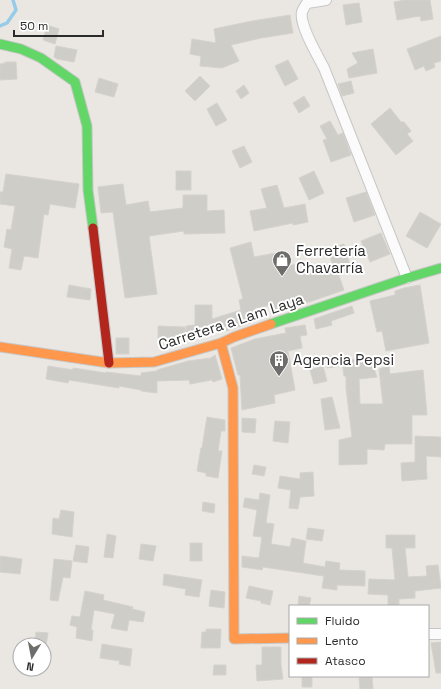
<svg xmlns="http://www.w3.org/2000/svg" width="441" height="689" viewBox="0 0 441 689" font-family="'Space Grotesk',sans-serif">
<style>
.lines{fill:none;stroke-linecap:round;stroke-linejoin:round}
.stream{stroke:#96ccea;stroke-width:3.5}
.building{fill:#cfcdc8;stroke:#d5d2ce}
.street-casing{stroke:#c7c6c6;stroke-width:12}
.fast-casing{stroke:#c7c6c6;stroke-width:11}
.slow-casing{stroke:#c7c6c6;stroke-width:11}
.jam-casing{stroke:#c7c6c6;stroke-width:11}
.street{stroke:#fcfbfb;stroke-width:10}
.fast{stroke:#63d668;stroke-width:9}
.slow{stroke:#ff974d;stroke-width:9}
.jam{stroke:#b3261e;stroke-width:9}
.labels{text-anchor:middle;stroke-width:4;stroke-linejoin:round;paint-order:stroke}
.poi-label{font-size:15px;fill:#2b2b2b;stroke:#fff;text-anchor:start}
.street-label{font-size:15px;fill:#2b2b2b;stroke:#fff}
</style>
<rect width="100%" height="100%" fill="#eae7e2"/>
<g class="lines">
<!-- stream -->
<path class="stream" d="M 0,26 L 7,23 L 16,10 L 13,0"/>
</g>
<!-- building -->
<g class="building">
<path d="M 404,0 L 430,0 L 433,19 L 421,21 L 420,16 L 397,20 L 394,2 Z"/>
<path d="M 359,3 L 362,22 L 346,25 L 343,5 Z"/>
<path d="M 290,15 L 293,33 L 261,38 L 231,45 L 239,61 L 222,68 L 200,66 L 201,56 L 190,54 L 192,39 L 216,43 L 214,29 L 252,21 Z"/>
<path d="M 47,25 L 59,29 L 55,44 L 43,40 Z"/>
<path d="M 441,36 L 441,61 L 434,63 L 435,67 L 426,71 L 424,66 L 415,70 L 407,49 Z"/>
<path d="M 56,46 L 77,50 L 74,62 L 57,59 L 54,57 Z"/>
<path d="M 373,49 L 377,73 L 349,78 L 347,69 L 358,63 L 352,53 Z"/>
<path d="M 288,60 L 298,79 L 285,86 L 275,66 Z"/>
<path d="M 5,62 L 16,62 L 17,79 L 0,80 L 0,64 L 5,63 Z"/>
<path d="M 200,76 L 210,86 L 195,101 L 185,91 Z"/>
<path d="M 99,78 L 118,84 L 114,97 L 95,92 Z"/>
<path d="M 351,81 L 354,93 L 342,96 L 338,84 Z"/>
<path d="M 244,85 L 249,93 L 241,99 L 236,91 Z"/>
<path d="M 304,96 L 310,106 L 299,113 L 293,103 Z"/>
<path d="M 217,103 L 227,120 L 216,126 L 207,109 Z"/>
<path d="M 390,108 L 401,122 L 404,122 L 411,131 L 407,134 L 413,141 L 396,155 L 371,124 Z"/>
<path d="M 330,121 L 338,135 L 343,133 L 351,155 L 331,162 L 323,140 L 327,139 L 320,126 Z"/>
<path d="M 244,146 L 252,162 L 240,168 L 232,151 Z"/>
<rect x="176" y="171" width="15" height="19"/>
<path d="M 314,171 L 324,193 L 309,200 L 299,178 Z"/>
<path d="M 6,174 L 79,184 L 75,208 L 50,204 L 48,215 L 44,214 L 38,258 L 24,256 L 21,270 L 9,268 L 12,249 L 4,247 L 7,229 L 11,230 L 15,206 L 0,204 L 0,192 L 3,192 Z"/>
<path d="M 123,184 L 126,205 L 148,201 L 150,212 L 183,208 L 183,195 L 207,195 L 207,211 L 224,210 L 225,233 L 184,234 L 184,231 L 149,236 L 157,294 L 125,298 L 113,212 L 101,213 L 98,187 Z"/>
<path d="M 277,185 L 284,208 L 305,204 L 308,222 L 293,225 L 293,223 L 254,231 L 250,211 L 267,208 L 261,189 Z"/>
<path d="M 366,192 L 375,215 L 354,222 L 346,198 Z"/>
<path d="M 420,212 L 441,224 L 427,248 L 406,236 Z"/>
<path d="M 381,233 L 390,254 L 370,262 L 361,241 Z"/>
<path d="M 251,242 L 254,257 L 281,252 L 284,267 L 297,264 L 300,275 L 332,263 L 327,249 L 344,244 L 351,269 L 338,273 L 344,290 L 309,302 L 273,311 L 272,305 L 255,308 L 256,318 L 251,319 L 252,322 L 226,331 L 225,326 L 195,335 L 186,335 L 186,326 L 195,325 L 195,305 L 212,305 L 212,319 L 241,310 L 239,300 L 243,299 L 230,248 Z"/>
<path d="M 69,285 L 91,289 L 90,300 L 67,297 Z"/>
<path d="M 420,285 L 429,343 L 386,351 L 382,331 L 377,332 L 370,301 L 395,295 L 395,291 L 404,288 Z"/>
<path d="M 352,306 L 354,313 L 331,321 L 332,325 L 316,329 L 314,319 Z"/>
<path d="M 305,325 L 307,335 L 300,336 L 302,348 L 288,351 L 295,390 L 274,395 L 275,403 L 242,410 L 240,375 L 238,375 L 231,348 L 255,339 L 286,333 L 285,328 Z"/>
<path d="M 158,326 L 185,327 L 186,340 L 171,341 L 171,338 L 158,338 Z"/>
<rect x="116" y="338" width="13" height="16"/>
<path d="M 215,355 L 222,379 L 213,382 L 212,380 L 190,384 L 189,380 L 157,381 L 157,393 L 141,391 L 141,390 L 119,386 L 119,388 L 69,380 L 68,383 L 46,379 L 48,366 L 73,370 L 73,368 L 106,373 L 106,372 L 141,376 L 141,373 L 157,371 L 157,370 L 188,361 L 211,358 Z"/>
<path d="M 338,356 L 340,366 L 327,368 L 325,357 Z"/>
<path d="M 370,357 L 377,377 L 359,379 L 360,404 L 383,404 L 379,369 L 389,366 L 390,374 L 423,370 L 427,415 L 412,415 L 412,444 L 385,444 L 384,450 L 367,449 L 367,464 L 339,465 L 339,440 L 352,437 L 346,388 L 346,376 L 344,376 L 342,361 Z"/>
<path d="M 323,366 L 327,381 L 314,384 L 310,370 Z"/>
<path d="M 332,397 L 340,428 L 325,430 L 321,399 Z"/>
<path d="M 207,417 L 225,420 L 225,431 L 221,431 L 218,451 L 222,451 L 218,478 L 206,476 L 206,473 L 197,471 L 201,448 L 202,448 Z"/>
<path d="M 242,418 L 256,419 L 255,433 L 242,432 Z"/>
<path d="M 275,421 L 290,422 L 288,443 L 273,441 Z"/>
<path d="M 415,436 L 441,437 L 441,457 L 426,456 L 427,479 L 402,481 L 401,463 L 415,462 Z"/>
<path d="M 254,465 L 266,467 L 264,476 L 252,474 Z"/>
<path d="M 313,472 L 314,496 L 300,497 L 298,509 L 289,508 L 291,490 L 278,488 L 280,476 L 300,479 L 300,473 Z"/>
<path d="M 260,493 L 270,495 L 266,523 L 274,524 L 271,544 L 290,547 L 292,538 L 306,541 L 303,563 L 325,567 L 326,561 L 340,563 L 339,570 L 365,571 L 365,586 L 337,585 L 337,590 L 322,588 L 324,576 L 263,567 L 262,570 L 242,567 L 242,556 L 259,558 L 262,537 L 253,536 L 257,510 L 243,507 L 245,498 L 259,500 Z"/>
<path d="M 203,502 L 215,504 L 214,513 L 202,511 Z"/>
<path d="M 61,510 L 74,512 L 72,537 L 52,534 L 53,518 L 59,519 Z"/>
<path d="M 308,528 L 324,530 L 322,541 L 306,539 Z"/>
<path d="M 107,534 L 116,536 L 113,558 L 104,557 Z"/>
<path d="M 386,535 L 415,535 L 415,548 L 405,548 L 408,577 L 427,576 L 426,566 L 438,565 L 441,588 L 415,591 L 415,598 L 399,599 L 399,606 L 388,606 L 388,595 L 368,594 L 369,579 L 395,580 L 392,548 L 386,548 Z"/>
<rect x="190" y="543" width="12" height="18"/>
<path d="M 141,544 L 156,546 L 153,561 L 139,559 Z"/>
<path d="M 76,545 L 89,547 L 87,563 L 73,561 Z"/>
<path d="M 0,556 L 22,559 L 20,574 L 0,572 Z"/>
<path d="M 54,559 L 72,561 L 70,578 L 63,577 L 58,601 L 50,600 Z"/>
<path d="M 164,574 L 202,580 L 199,597 L 185,595 L 186,589 L 163,585 Z"/>
<path d="M 249,586 L 273,591 L 270,605 L 261,603 L 261,601 L 246,598 Z"/>
<path d="M 211,590 L 225,592 L 224,608 L 209,606 Z"/>
<path d="M 85,591 L 104,595 L 103,600 L 133,607 L 132,609 L 145,612 L 143,622 L 129,620 L 127,631 L 111,628 L 115,614 L 94,610 L 91,630 L 93,630 L 92,641 L 76,638 L 77,627 L 70,625 L 72,616 L 80,617 Z"/>
<path d="M 299,596 L 311,598 L 309,606 L 298,606 Z"/>
<path d="M 206,629 L 221,629 L 220,648 L 201,648 L 202,632 L 206,632 Z"/>
<path d="M 36,632 L 48,633 L 46,645 L 35,645 Z"/>
<path d="M 441,642 L 441,673 L 436,673 L 431,643 Z"/>
<path d="M 102,644 L 132,649 L 130,666 L 119,664 L 120,661 L 100,658 Z"/>
<path d="M 262,647 L 281,647 L 281,665 L 283,679 L 257,681 L 256,665 L 262,665 Z"/>
<path d="M 214,665 L 226,665 L 226,675 L 213,675 Z"/>
<path d="M 312,676 L 312,687 L 302,687 L 302,677 Z"/>
<path d="M 372,676 L 373,689 L 360,689 L 359,678 Z"/>
</g>
<g class="lines">
<defs>
<g id="street">
<path d="M 326,0 L 307,3 C 305,6 303,9 302,12 C 299,25 318,56 324,68 L 407,278"/>
<path d="M 428,634 L 441,634"/>
</g>
<g id="fast">
<path d="M 0,44 L 21,49 L 41,58 L 75,82 L 87,126 L 88,190 L 93,228"/>
<path d="M 271,324 L 407,278 L 441,268"/>
</g>
<g id="slow">
<path d="M 221,343 L 233,388 L 234,639 L 290,638"/>
<path d="M 0,347 L 109,363 L 154,362 L 221,343 L 234,337 L 271,324"/>
</g>
<path id="jam" d="M 93,228 L 109,363"/>
</defs>
<!-- street casing -->
<use href="#street" class="street-casing"/>
<!-- fast casing -->
<use href="#fast" class="fast-casing"/>
<!-- slow casing -->
<use href="#slow" class="slow-casing"/>
<!-- jam casing -->
<use href="#jam" class="jam-casing"/>
<!-- street -->
<use href="#street" class="street"/>
<!-- fast -->
<use href="#fast" class="fast"/>
<!-- slow -->
<use href="#slow" class="slow"/>
<!-- jam -->
<use href="#jam" class="jam"/>
</g>
<!-- icons -->
<defs>
<symbol id="shop-pin" viewBox="-11 -11 22 30"><path d="M0 17L-7.5 6A9.5 9.5 0 1 1 7.5 6Z" fill="#6e6d6b" stroke="#fff"/><path d="M-5-2.5h2.3a2.7 3.5 0 0 1 5.4 0H5L5.5 6h-11ZM-1.5-2.5h3a1.5 2.3 0 0 0-3 0Z" fill="#fff"/></symbol>
<symbol id="building-pin" viewBox="-11 -11 22 30"><path d="M0 17L-7.5 6A9.5 9.5 0 1 1 7.5 6Z" fill="#6e6d6b" stroke="#fff"/><path d="M-4-6H4V6H1V3H-1V6H-4ZM-2.5-4.3h1.7v1.8h-1.7ZM.8-4.3h1.7v1.8H.8ZM-2.5-1h1.7V.8h-1.7ZM.8-1h1.7V.8H.8Z" fill="#fff"/></symbol>
</defs>
<g fill-rule="evenodd">
<use href="#shop-pin" x="271" y="249" width="22" height="30"/>
<use href="#building-pin" x="268" y="349" width="22" height="30"/>
</g>
<g class="labels">
<!-- poi labels -->
<g class="poi-label">
<text x="296" y="256">Ferretería<tspan x="296" dy="17">Chavarría</tspan></text>
<text x="293" y="365">Agencia Pepsi</text>
</g>
<!-- street labels -->
<g class="street-label">
<text transform="translate(231 322) rotate(-18)" y="5">Carretera a Lam Laya</text>
</g>
</g>
<!-- legend -->
<rect x="289" y="605" width="140" height="72" fill="#ffffff" stroke="#aaaaaa"/>
<rect x="297" y="618" width="20" height="6" fill="#63d668" stroke="#aaaaaa"/>
<text x="325" y="625" font-size="12" fill="#2b2b2b">Fluido</text>
<rect x="297" y="638" width="20" height="6" fill="#ff974d" stroke="#aaaaaa"/>
<text x="325" y="645" font-size="12" fill="#2b2b2b">Lento</text>
<rect x="297" y="658" width="20" height="6" fill="#b3261e" stroke="#aaaaaa"/>
<text x="325" y="665" font-size="12" fill="#2b2b2b">Atasco</text>
<!-- north arrow -->
<g transform="translate(32 657) rotate(190)"><circle r="19" fill="#ffffff" stroke="#aaaaaa"/>
<path d="M0-3L7 15L0 10L-7 15Z" fill="#6e6d6b"/>
<text y="-6" font-size="11" font-weight="bold" text-anchor="middle" fill="#2b2b2b">N</text>
</g>
<!-- scale -->
<path d="M14 30v6h89v-6" fill="none" stroke="#2b2b2b" stroke-width="2"/>
<text x="20" y="30" font-size="12" fill="#2b2b2b" stroke="#ffffff" stroke-width="3" paint-order="stroke">50 m</text>
</svg>
